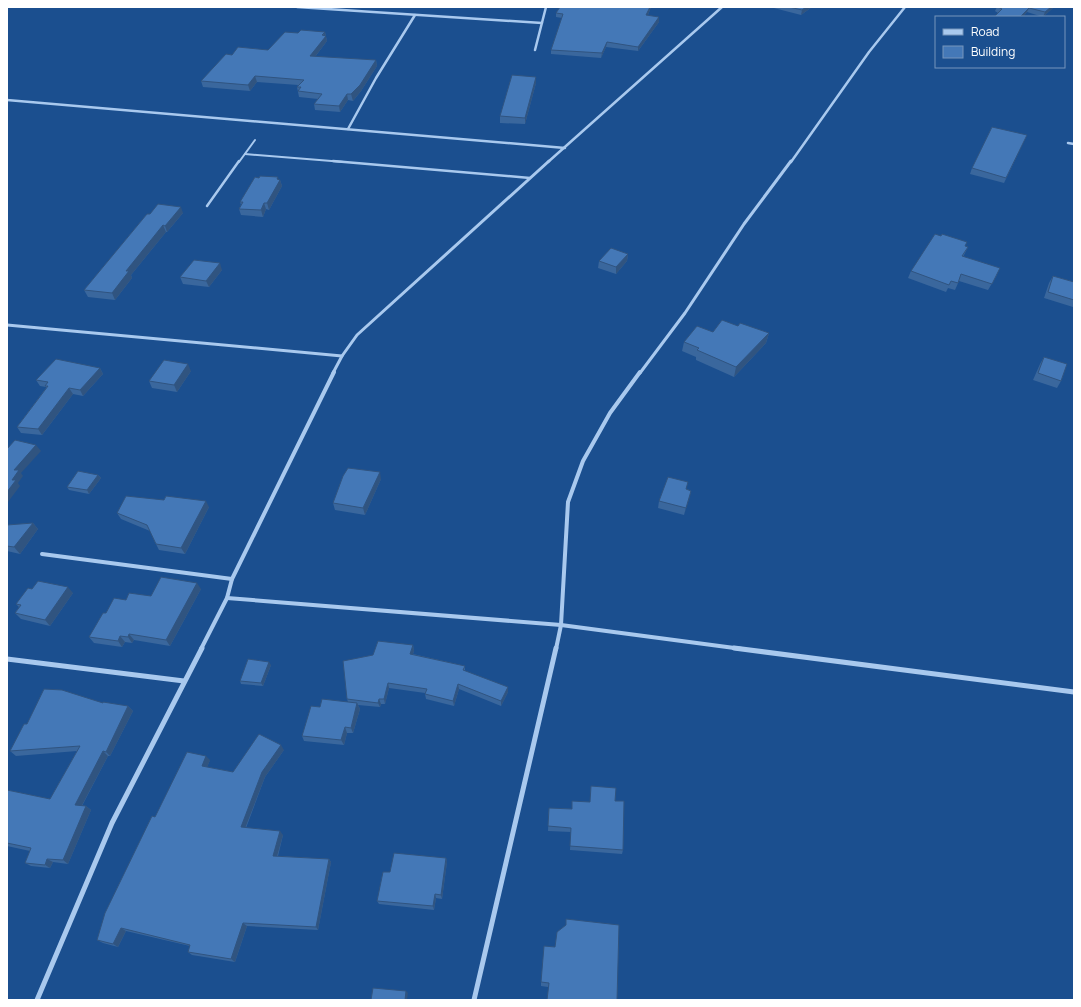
<svg xmlns="http://www.w3.org/2000/svg" width="1081" height="1007" viewBox="0 0 1081 1007" font-family="Manrope,sans-serif">
<style>
.lines{fill:none;stroke-linecap:round;stroke-linejoin:round}
.lane-far1{stroke:#a9c9ee;stroke-width:2}
.lane{stroke:#a9c9ee;stroke-width:2.5}
.street-far3{stroke:#a9c9ee;stroke-width:2.5}
.street-far2{stroke:#a9c9ee;stroke-width:3}
.street-far1{stroke:#a9c9ee;stroke-width:4}
.street{stroke:#a9c9ee;stroke-width:5}
.wall{fill:#3a679d}
.shaded-wall{fill:#305480}
.building{fill:#4478b7;stroke:#305480}
</style>
<rect width="100%" height="100%" fill="#1b4f8f"/>
<g class="lines">
<!-- lane-far1 -->
<g class="lane-far1">
<path d="M 245,154 L 344,162"/>
<path d="M 239,162 L 255,140"/>
</g>
<!-- lane -->
<g class="lane">
<path d="M 333,161 L 530,178"/>
<path d="M 207,206 L 239,161"/>
</g>
<!-- street-far3 -->
<g class="street-far3">
<path d="M 297,7 L 542,23"/>
<path d="M 535,50 L 546,7"/>
<path d="M 7,100 L 565,148"/>
<path d="M 348,129 L 376,78 L 415,15"/>
<path d="M 1068,143 L 1074,144"/>
<path d="M 548,162 L 722,7"/>
<path d="M 791,162 L 869,52 L 905,7"/>
</g>
<!-- street-far2 -->
<g class="street-far2">
<path d="M 7,325 L 342,356"/>
<path d="M 333,373 L 342,356 L 357,335 L 549,161"/>
<path d="M 640,373 L 685,313 L 744,224 L 791,161"/>
</g>
<!-- street-far1 -->
<g class="street-far1">
<path d="M 42,554 L 232,579"/>
<path d="M 227,598 L 561,625 L 742,649"/>
<path d="M 201,649 L 227,598 L 232,579 L 334,372"/>
<path d="M 556,649 L 561,625 L 568,502 L 583,461 L 610,413 L 640,372"/>
</g>
<!-- street -->
<g class="street">
<path d="M 734,648 L 1074,692"/>
<path d="M 7,659 L 184,681"/>
<path d="M 37,1000 L 112,823 L 202,648"/>
<path d="M 474,1000 L 556,648"/>
</g>
</g>
<!-- wall -->
<g class="wall">
<path d="M 560,7 L 651,7 L 648,15 L 659,22 L 638,51 L 606,47 L 601,58 L 551,54 L 551,50 L 562,18 L 556,17 L 556,13 Z"/>
<path d="M 770,7 L 812,7 L 801,15 Z"/>
<path d="M 997,7 L 1054,7 L 1043,17 L 1027,12 L 1023,17 L 994,17 L 998,13 L 995,11 Z"/>
<path d="M 325,32 L 327,41 L 315,57 L 376,60 L 377,66 L 361,91 L 353,101 L 348,100 L 340,112 L 315,110 L 314,104 L 318,99 L 299,97 L 297,87 L 298,85 L 257,82 L 250,91 L 203,87 L 201,81 L 232,55 L 268,50 L 298,33 Z"/>
<path d="M 536,83 L 525,124 L 500,123 L 500,116 Z"/>
<path d="M 1027,135 L 1004,183 L 970,174 L 972,168 Z"/>
<path d="M 279,180 L 280,180 L 282,186 L 269,210 L 266,209 L 263,217 L 241,215 L 239,209 L 241,205 L 240,202 Z"/>
<path d="M 183,213 L 167,232 L 166,232 L 131,275 L 132,278 L 115,300 L 88,297 L 84,290 L 147,214 Z"/>
<path d="M 966,246 L 968,247 L 963,257 L 997,275 L 988,290 L 959,281 L 955,290 L 948,288 L 946,292 L 908,278 L 911,271 Z"/>
<path d="M 628,254 L 627,261 L 616,274 L 598,268 L 599,261 Z"/>
<path d="M 222,270 L 209,287 L 183,284 L 180,277 Z"/>
<path d="M 1053,276 L 1074,282 L 1074,305 L 1073,307 L 1044,298 L 1049,283 Z"/>
<path d="M 738,326 L 769,333 L 766,343 L 734,377 L 696,360 L 696,357 L 682,351 L 684,342 L 713,332 Z"/>
<path d="M 1044,357 L 1061,381 L 1057,388 L 1033,380 L 1040,364 Z"/>
<path d="M 100,368 L 103,374 L 83,396 L 73,394 L 42,435 L 21,433 L 17,427 L 46,388 L 46,387 L 40,386 L 36,380 Z"/>
<path d="M 191,371 L 177,392 L 152,388 L 149,381 Z"/>
<path d="M 98,475 L 101,478 L 89,494 L 69,490 L 67,487 Z"/>
<path d="M 381,479 L 365,515 L 335,510 L 333,503 Z"/>
<path d="M 687,489 L 691,491 L 684,515 L 658,508 L 659,501 Z"/>
<path d="M 209,507 L 185,554 L 159,550 L 156,544 L 150,531 L 121,519 L 117,513 Z"/>
<path d="M 33,523 L 38,529 L 20,554 L 7,551 L 7,525 Z"/>
<path d="M 32,589 L 73,593 L 50,626 L 21,619 L 15,613 L 19,607 L 16,604 Z"/>
<path d="M 201,589 L 170,646 L 134,640 L 132,643 L 125,642 L 122,647 L 94,643 L 89,637 L 106,613 L 126,600 Z"/>
<path d="M 413,645 L 414,651 L 413,654 L 465,666 L 465,671 L 508,692 L 501,706 L 459,689 L 454,706 L 426,699 L 425,694 L 425,693 L 389,688 L 385,704 L 381,704 L 380,707 L 358,705 L 360,709 L 353,733 L 347,733 L 344,745 L 304,741 L 302,736 L 320,707 L 348,702 L 347,699 L 373,655 Z"/>
<path d="M 271,665 L 263,686 L 241,684 L 240,681 Z"/>
<path d="M 103,703 L 128,706 L 133,711 L 110,756 L 108,756 L 82,806 L 86,806 L 91,810 L 68,864 L 53,862 L 50,868 L 31,866 L 25,863 L 30,851 L 7,846 L 7,790 L 50,799 L 77,751 L 16,756 L 10,751 L 27,724 Z"/>
<path d="M 284,750 L 265,777 L 246,828 L 283,835 L 278,856 L 329,859 L 331,862 L 318,930 L 247,926 L 235,962 L 192,955 L 188,952 L 190,946 L 126,931 L 118,947 L 103,943 L 97,940 L 155,817 L 210,760 L 207,767 L 233,772 Z"/>
<path d="M 591,786 L 615,801 L 623,850 L 622,854 L 570,850 L 571,832 L 548,831 L 549,808 L 572,809 L 590,802 Z"/>
<path d="M 446,858 L 447,862 L 442,899 L 436,898 L 434,910 L 379,904 L 377,901 L 390,872 Z"/>
<path d="M 619,925 L 548,987 L 541,986 L 541,982 Z"/>
</g>
<!-- shaded-wall -->
<g class="shaded-wall">
<path d="M 650,7 L 651,7 L 646,20 L 646,15 Z"/>
<path d="M 806,7 L 812,7 L 801,15 L 802,10 Z"/>
<path d="M 1051,7 L 1054,7 L 1043,17 L 1045,12 Z"/>
<path d="M 1029,8 L 1027,12 L 1023,17 L 1020,17 Z"/>
<path d="M 659,17 L 659,22 L 638,51 L 638,47 Z"/>
<path d="M 325,32 L 327,41 L 311,62 L 310,56 Z"/>
<path d="M 607,42 L 606,47 L 601,58 L 602,53 Z"/>
<path d="M 376,60 L 377,66 L 361,91 L 353,101 L 351,94 Z"/>
<path d="M 255,76 L 257,82 L 250,91 L 248,85 Z"/>
<path d="M 536,77 L 536,83 L 525,124 L 525,118 Z"/>
<path d="M 347,94 L 348,100 L 340,112 L 339,106 Z"/>
<path d="M 278,177 L 279,181 L 280,180 L 282,186 L 269,210 L 267,203 Z"/>
<path d="M 264,203 L 266,209 L 263,217 L 261,210 Z"/>
<path d="M 181,207 L 183,213 L 167,232 L 165,226 Z"/>
<path d="M 163,225 L 166,232 L 131,275 L 132,278 L 115,300 L 112,293 L 126,271 Z"/>
<path d="M 628,254 L 627,261 L 616,274 L 616,267 Z"/>
<path d="M 220,263 L 222,270 L 209,287 L 206,281 Z"/>
<path d="M 769,333 L 766,343 L 734,377 L 736,367 Z"/>
<path d="M 188,364 L 191,371 L 177,392 L 174,385 Z"/>
<path d="M 100,368 L 103,374 L 83,396 L 80,390 Z"/>
<path d="M 69,388 L 73,394 L 42,435 L 38,429 Z"/>
<path d="M 36,445 L 41,451 L 21,473 L 23,476 L 18,483 L 20,486 L 8,502 L 7,501 L 7,492 L 14,470 Z"/>
<path d="M 380,472 L 381,479 L 365,515 L 363,508 Z"/>
<path d="M 98,475 L 101,478 L 89,494 L 87,490 Z"/>
<path d="M 691,491 L 690,497 L 684,515 L 686,508 Z"/>
<path d="M 206,501 L 209,507 L 185,554 L 181,548 Z"/>
<path d="M 33,523 L 38,529 L 20,554 L 14,547 Z"/>
<path d="M 197,583 L 201,589 L 170,646 L 166,640 Z"/>
<path d="M 68,587 L 73,593 L 50,626 L 45,620 Z"/>
<path d="M 129,634 L 134,640 L 132,643 L 128,637 Z"/>
<path d="M 120,636 L 125,642 L 122,647 L 118,641 Z"/>
<path d="M 413,645 L 414,651 L 411,659 L 410,654 Z"/>
<path d="M 269,662 L 271,665 L 263,686 L 261,683 Z"/>
<path d="M 388,683 L 389,688 L 385,704 L 384,699 Z"/>
<path d="M 458,684 L 459,689 L 454,706 L 453,701 Z"/>
<path d="M 508,687 L 508,692 L 501,706 L 501,701 Z"/>
<path d="M 379,699 L 381,704 L 380,707 L 378,703 Z"/>
<path d="M 357,703 L 360,709 L 353,733 L 351,728 Z"/>
<path d="M 128,706 L 133,711 L 110,756 L 106,752 Z"/>
<path d="M 345,727 L 347,733 L 344,745 L 341,740 Z"/>
<path d="M 281,745 L 284,750 L 265,777 L 244,831 L 241,827 L 262,772 Z"/>
<path d="M 103,751 L 108,756 L 80,809 L 75,805 Z"/>
<path d="M 206,756 L 210,760 L 206,770 L 202,766 Z"/>
<path d="M 86,806 L 91,810 L 68,864 L 63,860 Z"/>
<path d="M 280,831 L 283,835 L 276,860 L 273,856 Z"/>
<path d="M 446,858 L 447,862 L 442,899 L 441,895 Z"/>
<path d="M 47,859 L 53,862 L 50,868 L 45,865 Z"/>
<path d="M 329,859 L 331,862 L 318,930 L 316,927 Z"/>
<path d="M 435,894 L 436,898 L 434,910 L 433,906 Z"/>
<path d="M 243,923 L 247,926 L 235,962 L 231,959 Z"/>
<path d="M 121,928 L 126,931 L 118,947 L 113,944 Z"/>
<path d="M 406,991 L 408,993 L 407,1000 L 405,1000 Z"/>
</g>
<!-- building -->
<g class="building">
<path d="M 560,7 L 650,7 L 646,15 L 659,17 L 638,47 L 607,42 L 602,53 L 551,50 L 563,14 L 556,13 Z"/>
<path d="M 789,7 L 806,7 L 802,10 Z"/>
<path d="M 998,7 L 1051,7 L 1045,12 L 1029,8 L 1020,17 L 994,17 L 1002,9 Z"/>
<path d="M 301,30 L 325,32 L 322,35 L 326,36 L 310,56 L 376,60 L 360,85 L 351,94 L 347,94 L 339,106 L 314,104 L 322,94 L 298,91 L 301,87 L 297,87 L 304,80 L 255,76 L 248,85 L 201,81 L 226,54 L 232,55 L 238,47 L 268,50 L 285,32 L 298,33 Z"/>
<path d="M 512,75 L 536,77 L 525,118 L 500,116 Z"/>
<path d="M 992,127 L 1027,135 L 1006,178 L 972,168 Z"/>
<path d="M 260,176 L 278,177 L 277,179 L 280,180 L 267,203 L 264,203 L 261,210 L 239,209 L 243,202 L 240,202 L 255,177 L 259,178 Z"/>
<path d="M 158,204 L 181,207 L 165,226 L 163,225 L 126,271 L 129,271 L 112,293 L 84,290 L 147,214 L 150,214 Z"/>
<path d="M 935,234 L 941,236 L 942,234 L 967,242 L 965,246 L 968,247 L 962,256 L 1000,268 L 992,284 L 961,274 L 958,283 L 951,281 L 949,285 L 911,271 Z"/>
<path d="M 611,248 L 628,254 L 616,267 L 599,261 Z"/>
<path d="M 194,260 L 220,263 L 206,281 L 180,277 Z"/>
<path d="M 1053,276 L 1074,282 L 1074,300 L 1048,292 Z"/>
<path d="M 722,320 L 738,326 L 740,323 L 769,333 L 736,367 L 697,350 L 699,348 L 684,342 L 697,326 L 713,332 Z"/>
<path d="M 1044,357 L 1067,364 L 1061,381 L 1038,373 Z"/>
<path d="M 56,359 L 100,368 L 80,390 L 69,388 L 38,429 L 17,427 L 48,386 L 45,386 L 48,382 L 36,380 Z"/>
<path d="M 164,360 L 188,364 L 174,385 L 149,381 Z"/>
<path d="M 15,440 L 36,445 L 14,470 L 19,470 L 12,480 L 16,480 L 7,492 L 7,449 Z"/>
<path d="M 348,468 L 380,472 L 363,508 L 333,503 L 343,476 Z"/>
<path d="M 78,471 L 98,475 L 87,490 L 67,487 Z"/>
<path d="M 668,477 L 688,482 L 686,489 L 691,491 L 686,508 L 659,501 Z"/>
<path d="M 126,496 L 164,500 L 166,496 L 206,501 L 181,548 L 156,544 L 147,525 L 117,513 Z"/>
<path d="M 33,523 L 14,547 L 7,546 L 7,525 Z"/>
<path d="M 161,577 L 197,583 L 166,640 L 129,634 L 128,637 L 120,636 L 118,641 L 89,637 L 103,613 L 106,613 L 114,598 L 126,600 L 129,593 L 151,596 Z"/>
<path d="M 38,581 L 68,587 L 45,620 L 15,613 L 21,605 L 16,604 L 28,588 L 32,589 Z"/>
<path d="M 378,641 L 413,645 L 410,654 L 465,666 L 463,670 L 508,687 L 501,701 L 458,684 L 453,701 L 425,694 L 427,689 L 388,683 L 384,699 L 379,699 L 378,703 L 347,699 L 343,661 L 373,655 Z"/>
<path d="M 248,659 L 269,662 L 261,683 L 240,681 Z"/>
<path d="M 44,689 L 62,690 L 103,703 L 103,702 L 128,706 L 106,752 L 103,751 L 75,805 L 86,806 L 63,860 L 47,859 L 45,865 L 25,863 L 31,848 L 7,843 L 7,790 L 50,799 L 80,746 L 10,751 L 24,724 L 27,724 Z"/>
<path d="M 322,699 L 357,703 L 351,728 L 345,727 L 341,740 L 302,736 L 311,706 L 320,707 Z"/>
<path d="M 259,734 L 281,745 L 262,772 L 241,827 L 280,831 L 273,856 L 329,859 L 316,927 L 243,923 L 231,959 L 188,952 L 190,945 L 121,928 L 113,944 L 97,940 L 105,913 L 152,816 L 155,817 L 187,752 L 206,756 L 202,766 L 233,772 Z"/>
<path d="M 591,786 L 616,788 L 615,801 L 624,801 L 623,850 L 570,846 L 571,828 L 548,826 L 549,808 L 572,809 L 572,801 L 590,802 Z"/>
<path d="M 394,853 L 446,858 L 441,895 L 435,894 L 433,906 L 377,901 L 383,872 L 390,872 Z"/>
<path d="M 566,919 L 619,925 L 617,1000 L 547,1000 L 549,983 L 541,982 L 544,946 L 555,947 L 557,932 L 566,925 Z"/>
<path d="M 373,988 L 406,991 L 405,1000 L 371,1000 Z"/>
</g>
<!-- border -->
<rect width="1081" height="1007" fill="none" stroke="#ffffff" stroke-width="16"/>
<!-- legend -->
<rect x="935" y="16" width="130" height="52" fill="#1b4f8f" stroke="#7695bc"/>
<rect x="943" y="29" width="20" height="6" fill="#a9c9ee" stroke="#7695bc"/>
<text x="971" y="36" font-size="12" fill="#ffffff">Road</text>
<rect x="943" y="46" width="20" height="12" fill="#4478b7" stroke="#7695bc"/>
<text x="971" y="56" font-size="12" fill="#ffffff">Building</text>
</svg>
